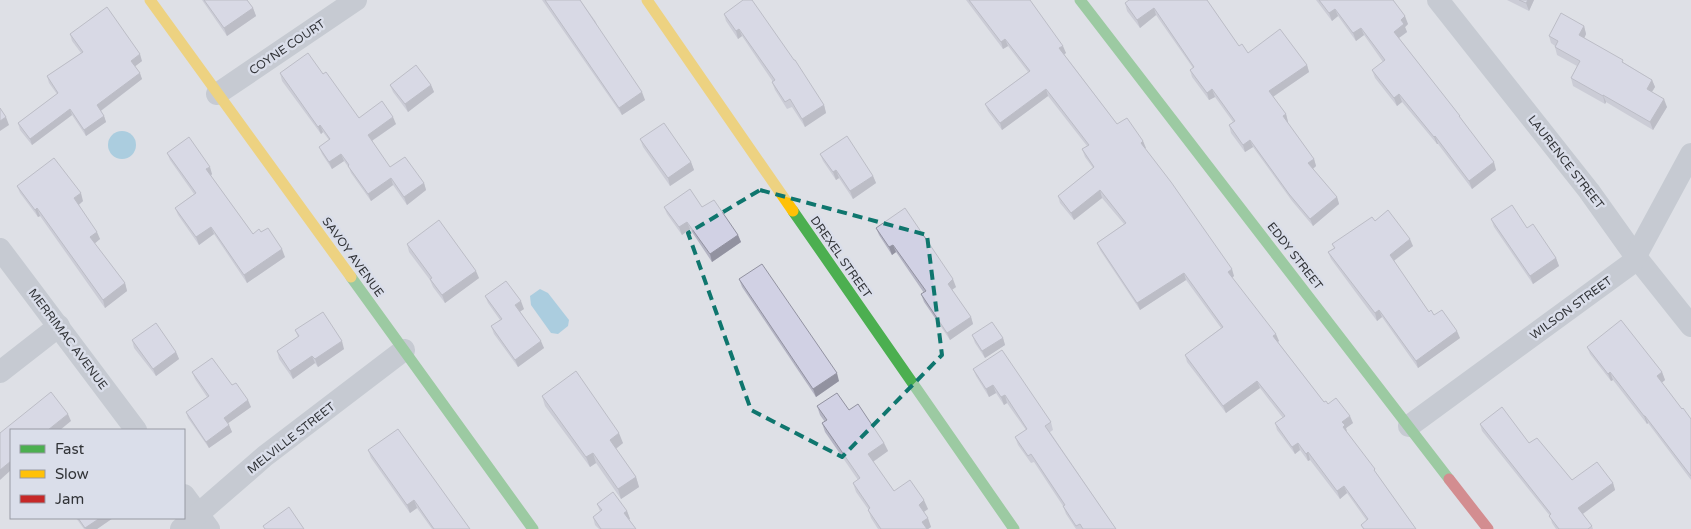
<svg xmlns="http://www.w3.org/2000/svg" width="1691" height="529" viewBox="0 0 1691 529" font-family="'Varela Round',sans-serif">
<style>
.water{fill:#6db6d7}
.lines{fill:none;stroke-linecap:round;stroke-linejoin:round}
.street{stroke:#a8b0ba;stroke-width:22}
.fast{stroke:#4caf50;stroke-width:11}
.slow{stroke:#ffc107;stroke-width:11}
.jam{stroke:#c62828;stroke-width:11}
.wall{fill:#b4b4c4}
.shaded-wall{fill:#9292a0}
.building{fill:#d1d1e4;stroke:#9292a0}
.marked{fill:none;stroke:#0f766e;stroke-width:4;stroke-dasharray:10 6;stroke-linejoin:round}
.labels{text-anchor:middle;stroke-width:5;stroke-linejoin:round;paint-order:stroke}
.street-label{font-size:12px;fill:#323438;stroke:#dadeea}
</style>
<rect width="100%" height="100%" fill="#dee0e6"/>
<!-- water -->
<g class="water">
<circle cx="122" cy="145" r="14"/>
<path d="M 540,289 L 548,293 L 569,320 L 568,326 L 558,334 L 551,333 L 531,305 L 530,296 Z"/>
</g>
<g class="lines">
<!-- street -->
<g class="street">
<path d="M 1438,0 L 1589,191 L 1636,257 L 1691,326"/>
<path d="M 217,94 L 356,0"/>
<path d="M 0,249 L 136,430"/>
<path d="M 0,372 L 59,326"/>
<path d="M 1409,426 L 1632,263 L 1691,154"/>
<path d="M 184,495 L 209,529"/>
<path d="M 181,529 L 265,456 L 404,350"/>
</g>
<!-- fast -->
<g class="fast">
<path d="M 1080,0 L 1449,479"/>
<path d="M 793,211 L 1014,529"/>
<path d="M 351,277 L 533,529"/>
</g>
<!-- slow -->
<g class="slow">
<path d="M 150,0 L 351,277"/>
<path d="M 647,0 L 793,211"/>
</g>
<!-- jam -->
<path class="jam" d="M 1449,479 L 1488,529"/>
</g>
<!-- wall -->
<g class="wall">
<path d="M 202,0 L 247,0 L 253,8 L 256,16 L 227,36 Z"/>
<path d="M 542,0 L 580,0 L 596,22 L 597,27 L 645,100 L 622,115 Z"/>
<path d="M 966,0 L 1030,0 L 1066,53 L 1064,54 L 1117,124 L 1143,141 L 1145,149 L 1234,276 L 1232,278 L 1279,341 L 1278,342 L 1324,402 L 1328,404 L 1353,423 L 1346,428 L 1347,432 L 1416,529 L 1363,529 L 1361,525 L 1367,521 L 1347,493 L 1340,499 L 1310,460 L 1308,461 L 1300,450 L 1295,454 L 1277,430 L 1275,423 L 1283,418 L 1260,388 L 1226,413 L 1187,362 L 1185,355 L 1221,328 L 1186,280 L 1140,310 L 1100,250 L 1097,243 L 1124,224 L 1102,198 L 1074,220 L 1060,203 L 1058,196 L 1093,168 L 1085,157 L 1082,149 L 1087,146 L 1048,96 L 1002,130 L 988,111 L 985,104 L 1028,72 L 1008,46 L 1003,49 Z"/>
<path d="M 1207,0 L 1239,46 L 1248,53 L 1307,65 L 1309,72 L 1273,97 L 1286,114 L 1288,122 L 1287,122 L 1314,159 L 1316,166 L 1313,169 L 1337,197 L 1339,204 L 1313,226 L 1292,201 L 1253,147 L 1245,152 L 1231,133 L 1229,125 L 1233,122 L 1215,97 L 1209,100 L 1192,77 L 1190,70 L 1193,68 L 1156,15 L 1140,28 L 1127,11 L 1125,3 Z"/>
<path d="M 1316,0 L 1393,0 L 1408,24 L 1405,27 L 1407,32 L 1399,38 L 1462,120 L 1496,170 L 1472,189 L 1438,144 L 1437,144 L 1402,102 L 1397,106 L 1375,78 L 1372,70 L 1383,62 L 1364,35 L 1356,41 L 1338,16 L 1332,21 Z"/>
<path d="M 1507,0 L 1534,0 L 1529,11 Z"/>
<path d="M 724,14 L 824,105 L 826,113 L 805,127 L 792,107 L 787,109 L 775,90 L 772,82 L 773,82 L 742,36 L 738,39 L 726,21 Z"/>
<path d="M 1584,26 L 1586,34 L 1584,38 L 1652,80 L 1655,87 L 1652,92 L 1667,107 L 1653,130 L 1606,102 L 1605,104 L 1573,86 L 1571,78 L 1577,66 L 1557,55 L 1555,47 L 1555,46 L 1551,43 L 1549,36 Z"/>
<path d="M 70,34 L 142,61 L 135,66 L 142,79 L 101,111 L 104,116 L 106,122 L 86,136 L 72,115 L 32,145 L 20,130 L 18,123 L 57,94 L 49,83 L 47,76 L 81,53 L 72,41 Z"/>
<path d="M 280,73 L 323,74 L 359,118 L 396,124 L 372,141 L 390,167 L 424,183 L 426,190 L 407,205 L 393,185 L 371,201 L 351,173 L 349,168 L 344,161 L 332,169 L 322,154 L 319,147 L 329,140 L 323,132 L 321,134 L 282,81 Z"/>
<path d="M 390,85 L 431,85 L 434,92 L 408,112 L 393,92 Z"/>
<path d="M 640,139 L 691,162 L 694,170 L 670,186 L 643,147 Z"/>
<path d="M 167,153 L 212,174 L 211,176 L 253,234 L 285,257 L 247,283 L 214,234 L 199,245 L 178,215 L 175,208 L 194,194 L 170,160 Z"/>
<path d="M 820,154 L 873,176 L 876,183 L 853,199 L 839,178 L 836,180 L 823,161 Z"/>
<path d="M 17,186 L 83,201 L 79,205 L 100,239 L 94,243 L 125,283 L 127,291 L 105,308 L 40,216 L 38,217 L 20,193 Z"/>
<path d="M 664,207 L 702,207 L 738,235 L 741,242 L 712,262 L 690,229 L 682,235 L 667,214 Z"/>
<path d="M 1491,219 L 1527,228 L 1556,258 L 1559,266 L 1533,284 L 1494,227 Z"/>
<path d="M 1375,221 L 1413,246 L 1394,261 L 1429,312 L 1434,315 L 1460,338 L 1418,368 L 1382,317 L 1377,321 L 1331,259 L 1328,252 L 1334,248 L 1332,244 Z"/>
<path d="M 876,228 L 956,287 L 952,290 L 971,317 L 973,324 L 950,340 L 924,302 L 921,294 L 924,293 L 896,252 L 892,255 L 879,235 Z"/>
<path d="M 407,244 L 479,278 L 445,303 L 433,287 L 430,280 L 409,252 Z"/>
<path d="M 739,279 L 839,381 L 816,397 L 742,287 Z"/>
<path d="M 485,296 L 524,309 L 520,311 L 544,348 L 518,367 L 494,334 L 491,326 L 500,320 L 488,303 Z"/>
<path d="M 295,330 L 344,349 L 318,367 L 315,363 L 293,379 L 279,359 L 277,351 L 298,337 Z"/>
<path d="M 972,335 L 1003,338 L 1005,345 L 985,358 L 975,343 Z"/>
<path d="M 132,340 L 176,352 L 179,359 L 156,376 L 134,348 Z"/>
<path d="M 1587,347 L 1662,372 L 1665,380 L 1661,383 L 1682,409 L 1691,419 L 1691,480 L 1648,423 L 1647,424 L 1613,380 L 1611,381 L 1590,354 Z"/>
<path d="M 973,369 L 1051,422 L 1053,430 L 1050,432 L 1116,529 L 1076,529 L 1066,514 L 1063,506 L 1034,462 L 1031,463 L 1018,445 L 1015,437 L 1026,430 L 1007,403 L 1004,405 L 996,393 L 989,397 L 976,376 Z"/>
<path d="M 192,372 L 232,385 L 251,407 L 228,423 L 232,432 L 209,448 L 188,418 L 186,412 L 207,397 L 195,379 Z"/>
<path d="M 542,396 L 623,443 L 616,449 L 636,477 L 639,487 L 621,499 L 596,463 L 590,467 L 545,406 Z"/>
<path d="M 817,406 L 849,410 L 884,443 L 888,451 L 873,462 L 894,491 L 928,509 L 924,512 L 931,527 L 928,529 L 878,529 L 871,518 L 868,509 L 856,492 L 853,483 L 858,480 L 825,432 L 822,423 L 825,422 L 820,415 Z"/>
<path d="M 1480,424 L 1529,443 L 1572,480 L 1613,483 L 1615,490 L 1583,514 L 1592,526 L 1593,529 L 1556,529 L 1552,523 L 1550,516 L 1482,431 Z"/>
<path d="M 368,450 L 470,529 L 432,529 L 417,508 L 410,513 L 371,458 Z"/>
<path d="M 597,504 L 627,511 L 630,519 L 629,519 L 636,529 L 599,529 L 595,525 L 593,517 L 600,511 Z"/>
<path d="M 76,518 L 113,518 L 97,529 L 84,529 Z"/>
</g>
<!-- shaded-wall -->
<g class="shaded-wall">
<path d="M 1528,0 L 1534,0 L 1529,11 L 1526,3 Z"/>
<path d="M 253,8 L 256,16 L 227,36 L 224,28 Z"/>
<path d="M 1154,8 L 1156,15 L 1140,28 L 1137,20 Z"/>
<path d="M 1335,9 L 1338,16 L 1332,21 L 1329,13 Z"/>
<path d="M 1405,16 L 1408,24 L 1405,27 L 1407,32 L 1396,40 L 1394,32 L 1401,20 Z"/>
<path d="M 1584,26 L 1586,34 L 1582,43 L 1579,35 Z"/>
<path d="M 1361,28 L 1364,35 L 1356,41 L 1353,33 Z"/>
<path d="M 739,29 L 742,36 L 738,39 L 736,31 Z"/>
<path d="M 1005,39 L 1008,46 L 1003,49 L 1001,42 Z"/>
<path d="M 1063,46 L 1066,53 L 1062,56 L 1059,48 Z"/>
<path d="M 140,54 L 142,61 L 133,68 L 131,61 Z"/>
<path d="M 1307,65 L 1309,72 L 1271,98 L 1269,91 Z"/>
<path d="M 140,73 L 142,79 L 99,112 L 97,105 Z"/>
<path d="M 1652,80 L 1655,87 L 1649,96 L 1647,89 Z"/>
<path d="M 431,85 L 434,92 L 408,112 L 405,104 Z"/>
<path d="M 1046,89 L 1048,96 L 1002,130 L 1000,123 Z"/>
<path d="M 1212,89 L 1215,97 L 1209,100 L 1207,93 Z"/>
<path d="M 642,92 L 645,100 L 622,115 L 619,108 Z"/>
<path d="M 1399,94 L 1402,102 L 1397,106 L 1394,98 Z"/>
<path d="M 1603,95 L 1606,102 L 1605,104 L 1603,96 Z"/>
<path d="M 1664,99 L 1667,107 L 1653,130 L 1650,122 Z"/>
<path d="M 824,105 L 826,113 L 805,127 L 802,119 Z"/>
<path d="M 70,109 L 72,115 L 32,145 L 30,139 Z"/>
<path d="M 1286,114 L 1288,122 L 1286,124 L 1283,116 Z"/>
<path d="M 104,116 L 106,122 L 86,136 L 84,130 Z"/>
<path d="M 6,117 L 9,125 L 0,131 L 0,121 Z"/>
<path d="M 393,117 L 396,124 L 370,142 L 368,135 Z"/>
<path d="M 320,125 L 323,132 L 321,134 L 318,127 Z"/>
<path d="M 1435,136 L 1438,144 L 1437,144 L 1434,137 Z"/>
<path d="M 1250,140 L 1253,147 L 1245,152 L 1243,145 Z"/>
<path d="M 1143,141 L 1146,148 L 1143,150 L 1141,143 Z"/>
<path d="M 341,154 L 344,161 L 332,169 L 329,162 Z"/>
<path d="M 1314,159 L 1316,166 L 1310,171 L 1308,163 Z"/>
<path d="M 691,162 L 694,170 L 670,186 L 668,178 Z"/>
<path d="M 1494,162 L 1496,170 L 1472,189 L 1469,181 Z"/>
<path d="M 210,167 L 212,174 L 209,177 L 206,169 Z"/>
<path d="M 836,170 L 839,178 L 836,180 L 833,172 Z"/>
<path d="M 873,176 L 876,183 L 853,199 L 850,191 Z"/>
<path d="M 391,178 L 393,185 L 371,201 L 368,194 Z"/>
<path d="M 424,183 L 426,190 L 407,205 L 404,197 Z"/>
<path d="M 1100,190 L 1102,198 L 1074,220 L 1071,213 Z"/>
<path d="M 81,193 L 83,201 L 77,206 L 74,198 Z"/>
<path d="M 1337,197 L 1339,204 L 1313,226 L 1310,219 Z"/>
<path d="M 37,208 L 40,216 L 38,217 L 35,210 Z"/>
<path d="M 687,222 L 690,229 L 682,235 L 679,227 Z"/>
<path d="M 211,227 L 214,234 L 199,245 L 196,237 Z"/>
<path d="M 97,232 L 100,239 L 93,245 L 90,237 Z"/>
<path d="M 738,235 L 741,242 L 712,262 L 710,254 Z"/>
<path d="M 1410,239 L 1413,246 L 1392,262 L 1390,255 Z"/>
<path d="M 893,245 L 896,252 L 892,255 L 889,247 Z"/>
<path d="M 282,249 L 285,257 L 247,283 L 244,275 Z"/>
<path d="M 1556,258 L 1559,266 L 1533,284 L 1530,276 Z"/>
<path d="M 1232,269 L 1234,276 L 1230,279 L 1228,272 Z"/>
<path d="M 476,271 L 479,278 L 445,303 L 442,295 Z"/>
<path d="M 1184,273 L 1186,280 L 1140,310 L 1137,303 Z"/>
<path d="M 953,279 L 956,287 L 950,291 L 948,284 Z"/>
<path d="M 125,283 L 127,291 L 105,308 L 103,300 Z"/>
<path d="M 521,301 L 524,309 L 518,313 L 515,305 Z"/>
<path d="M 1379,310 L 1382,317 L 1377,321 L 1375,313 Z"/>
<path d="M 971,317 L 973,324 L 950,340 L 947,333 Z"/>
<path d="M 1457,331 L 1460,338 L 1418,368 L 1416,361 Z"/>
<path d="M 1276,334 L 1279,341 L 1276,343 L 1273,336 Z"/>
<path d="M 1003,338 L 1005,345 L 985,358 L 982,351 Z"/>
<path d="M 342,341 L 344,349 L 318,367 L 315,359 Z"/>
<path d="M 541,341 L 544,348 L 518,367 L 515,360 Z"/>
<path d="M 176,352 L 179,359 L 156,376 L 153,369 Z"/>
<path d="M 312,356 L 315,363 L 293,379 L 290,371 Z"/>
<path d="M 1610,372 L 1613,380 L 1611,381 L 1608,374 Z"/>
<path d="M 1662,372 L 1665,380 L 1660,384 L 1657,376 Z"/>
<path d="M 837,373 L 839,381 L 816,397 L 813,389 Z"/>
<path d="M 1257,381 L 1260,388 L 1226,413 L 1223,406 Z"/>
<path d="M 993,385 L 996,393 L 989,397 L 986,389 Z"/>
<path d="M 1005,395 L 1007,403 L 1004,405 L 1001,397 Z"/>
<path d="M 248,400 L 251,407 L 227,424 L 224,418 Z"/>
<path d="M 68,414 L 71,421 L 60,430 L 48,430 Z"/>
<path d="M 1350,416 L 1353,423 L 1346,428 L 1347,433 L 1346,434 L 1342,422 Z"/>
<path d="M 1644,416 L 1645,416 L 1648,423 L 1647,424 Z"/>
<path d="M 229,425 L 232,432 L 209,448 L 206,442 Z"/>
<path d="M 619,433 L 623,443 L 614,450 L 610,440 Z"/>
<path d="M 884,443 L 888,451 L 871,463 L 868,454 Z"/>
<path d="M 1298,443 L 1300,450 L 1295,454 L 1292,447 Z"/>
<path d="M 1308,452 L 1310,460 L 1308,461 L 1306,454 Z"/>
<path d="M 593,453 L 596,463 L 590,467 L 586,457 Z"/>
<path d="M 11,461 L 11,470 L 0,480 L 0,470 Z"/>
<path d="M 636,477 L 639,487 L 621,499 L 618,489 Z"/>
<path d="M 1613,483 L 1615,490 L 1581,515 L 1578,508 Z"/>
<path d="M 1344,486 L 1347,493 L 1340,499 L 1337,491 Z"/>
<path d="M 414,500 L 417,508 L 410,513 L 407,505 Z"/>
<path d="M 924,500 L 928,509 L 922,513 L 919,505 Z"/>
<path d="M 627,511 L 630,519 L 627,521 L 624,513 Z"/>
<path d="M 100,518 L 113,518 L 97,529 L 86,529 L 85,528 Z"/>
<path d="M 928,518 L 931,527 L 928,529 L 925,529 L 922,522 Z"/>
</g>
<!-- building -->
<g class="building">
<path d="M 204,0 L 247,0 L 253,8 L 224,28 Z"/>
<path d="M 545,0 L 580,0 L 642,92 L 619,108 Z"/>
<path d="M 743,0 L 752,0 L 794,60 L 795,60 L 824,105 L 802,119 L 790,99 L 785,102 L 772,82 L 775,80 L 739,29 L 736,31 L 724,14 Z"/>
<path d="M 969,0 L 1030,0 L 1063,46 L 1059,48 L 1117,124 L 1127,118 L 1143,141 L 1141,143 L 1171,182 L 1232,269 L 1228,272 L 1276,334 L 1273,336 L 1324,402 L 1326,401 L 1328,404 L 1336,398 L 1350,416 L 1342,422 L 1345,425 L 1343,427 L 1375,469 L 1374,470 L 1416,529 L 1364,529 L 1361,525 L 1368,519 L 1344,486 L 1337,491 L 1308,452 L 1306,454 L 1298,443 L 1292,447 L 1275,423 L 1285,416 L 1257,381 L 1223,406 L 1185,355 L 1223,327 L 1184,273 L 1137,303 L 1097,243 L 1126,223 L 1100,190 L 1071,213 L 1058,196 L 1094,167 L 1082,149 L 1089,145 L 1046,89 L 1000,123 L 985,104 L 1030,71 L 1005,39 L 1001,42 Z"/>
<path d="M 1129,0 L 1207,0 L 1239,46 L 1242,44 L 1248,53 L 1280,29 L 1307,65 L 1269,91 L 1286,114 L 1283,116 L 1314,159 L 1308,163 L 1337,197 L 1310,219 L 1289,194 L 1250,140 L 1243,145 L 1229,125 L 1235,121 L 1212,89 L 1207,93 L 1190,70 L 1194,67 L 1154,8 L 1137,20 L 1125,3 Z"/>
<path d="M 1319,0 L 1393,0 L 1405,16 L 1401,20 L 1404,24 L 1394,32 L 1460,116 L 1459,116 L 1494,162 L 1469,181 L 1435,136 L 1434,137 L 1399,94 L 1394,98 L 1372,70 L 1385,60 L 1361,28 L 1353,33 L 1335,9 L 1329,13 Z"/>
<path d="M 1519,0 L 1528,0 L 1526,3 Z"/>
<path d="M 107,7 L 140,54 L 131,61 L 140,73 L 97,105 L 104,116 L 84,130 L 70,109 L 30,139 L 18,123 L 58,93 L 47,76 L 83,52 L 70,34 Z"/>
<path d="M 1561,13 L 1584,26 L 1579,35 L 1623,60 L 1622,62 L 1652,80 L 1647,89 L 1664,99 L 1650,122 L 1603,95 L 1603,96 L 1571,78 L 1580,61 L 1555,47 L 1558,41 L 1549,36 Z"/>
<path d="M 308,53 L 323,74 L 326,72 L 359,118 L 382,101 L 393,117 L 368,135 L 390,167 L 405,157 L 424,183 L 404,197 L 391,178 L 368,194 L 348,166 L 349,165 L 341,154 L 329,162 L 319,147 L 330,139 L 320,125 L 318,127 L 280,73 Z"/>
<path d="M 416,65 L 431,85 L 405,104 L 390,85 Z"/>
<path d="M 0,108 L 6,117 L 0,121 Z"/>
<path d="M 664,123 L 691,162 L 668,178 L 640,139 Z"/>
<path d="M 847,136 L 873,176 L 850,191 L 836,170 L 833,172 L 820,154 Z"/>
<path d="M 189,137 L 210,167 L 206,169 L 253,234 L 259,229 L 261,232 L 268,228 L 282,249 L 244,275 L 211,227 L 196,237 L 175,208 L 196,193 L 167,153 Z"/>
<path d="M 54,158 L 81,193 L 74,198 L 97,232 L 90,237 L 125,283 L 103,300 L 37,208 L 35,210 L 17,186 Z"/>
<path d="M 690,189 L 702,207 L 714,200 L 738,235 L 710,254 L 687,222 L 679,227 L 664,207 Z"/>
<path d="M 1512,205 L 1527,228 L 1533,224 L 1556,258 L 1530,276 L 1491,219 Z"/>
<path d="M 905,208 L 953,279 L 948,284 L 971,317 L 947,333 L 921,294 L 926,291 L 893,245 L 889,247 L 876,228 Z"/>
<path d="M 1388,210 L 1410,239 L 1390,255 L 1429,312 L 1431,310 L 1434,315 L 1442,310 L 1457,331 L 1416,361 L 1379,310 L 1375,313 L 1328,252 L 1335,248 L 1332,244 L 1372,217 L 1375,221 Z"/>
<path d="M 439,220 L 476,271 L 442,295 L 430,279 L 432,278 L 407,244 Z"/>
<path d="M 762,264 L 837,373 L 813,389 L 739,279 Z"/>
<path d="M 506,281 L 521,301 L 515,305 L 541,341 L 515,360 L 491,326 L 502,319 L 485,296 Z"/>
<path d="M 323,312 L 342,341 L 315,359 L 312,356 L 290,371 L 277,351 L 299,336 L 295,330 Z"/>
<path d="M 1621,320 L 1662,372 L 1657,376 L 1682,409 L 1683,408 L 1691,419 L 1691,476 L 1645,416 L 1644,416 L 1610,372 L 1608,374 L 1587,347 Z"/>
<path d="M 992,322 L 1003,338 L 982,351 L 972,335 Z"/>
<path d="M 156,323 L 176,352 L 153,369 L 132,340 Z"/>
<path d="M 1002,350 L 1051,422 L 1045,426 L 1116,529 L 1083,529 L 1080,524 L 1076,526 L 1063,506 L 1065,505 L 1031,454 L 1028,456 L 1015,437 L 1027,429 L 1005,395 L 1001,397 L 993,385 L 986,389 L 973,369 Z"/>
<path d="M 212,358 L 232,385 L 236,383 L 248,400 L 224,418 L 229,425 L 206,442 L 186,412 L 209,396 L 192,372 Z"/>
<path d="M 576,371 L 619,433 L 610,440 L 636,477 L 618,489 L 593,453 L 586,457 L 542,396 Z"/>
<path d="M 51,392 L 68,414 L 48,430 L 11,430 L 11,461 L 0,470 L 0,433 Z"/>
<path d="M 837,393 L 849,410 L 858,404 L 884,443 L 868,454 L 894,491 L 910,480 L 924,500 L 919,505 L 928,518 L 922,522 L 927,529 L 881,529 L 868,510 L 870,508 L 853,483 L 860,478 L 822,423 L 827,420 L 817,406 Z"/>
<path d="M 1502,407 L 1529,443 L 1537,438 L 1572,480 L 1597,462 L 1613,483 L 1578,508 L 1592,526 L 1588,529 L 1559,529 L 1549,516 L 1551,514 L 1480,424 Z"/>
<path d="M 398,429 L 470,529 L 434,529 L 414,500 L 407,505 L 368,450 Z"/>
<path d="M 613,492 L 627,511 L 624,513 L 636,529 L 601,529 L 593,517 L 602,510 L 597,504 Z"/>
<path d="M 289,507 L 304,529 L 265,529 L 263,526 Z"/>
<path d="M 78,518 L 100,518 L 85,528 Z"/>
</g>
<!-- marked area -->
<path d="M0 0H1691V529H0ZM 760,190 L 927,235 L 942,355 L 842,457 L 751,410 L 688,233 Z" fill="#dee0e6" fill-opacity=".55" fill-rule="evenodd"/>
<path class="marked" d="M 760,190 L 927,235 L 942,355 L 842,457 L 751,410 L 688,233 Z"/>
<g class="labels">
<!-- street labels -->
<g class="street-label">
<text transform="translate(287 47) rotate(-34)" y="4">COYNE COURT</text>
<text transform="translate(1566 162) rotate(52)" y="4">LAURENCE STREET</text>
<text transform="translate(1295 256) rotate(52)" y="4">EDDY STREET</text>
<text transform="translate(353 257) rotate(54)" y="4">SAVOY AVENUE</text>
<text transform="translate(841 257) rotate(55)" y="4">DREXEL STREET</text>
<text transform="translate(1571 308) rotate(-36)" y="4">WILSON STREET</text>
<text transform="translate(68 339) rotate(53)" y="4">MERRIMAC AVENUE</text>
<text transform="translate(291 438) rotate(-38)" y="4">MELVILLE STREET</text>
</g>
</g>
<!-- legend -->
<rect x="10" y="429" width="175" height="90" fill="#dadeea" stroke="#979aa3"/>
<rect x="20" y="445" width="25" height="8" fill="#4caf50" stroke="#979aa3"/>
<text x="55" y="454" font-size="15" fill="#323438">Fast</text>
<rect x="20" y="470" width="25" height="8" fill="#ffc107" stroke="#979aa3"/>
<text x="55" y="479" font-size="15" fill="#323438">Slow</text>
<rect x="20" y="495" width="25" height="8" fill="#c62828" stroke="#979aa3"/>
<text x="55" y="504" font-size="15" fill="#323438">Jam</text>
</svg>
